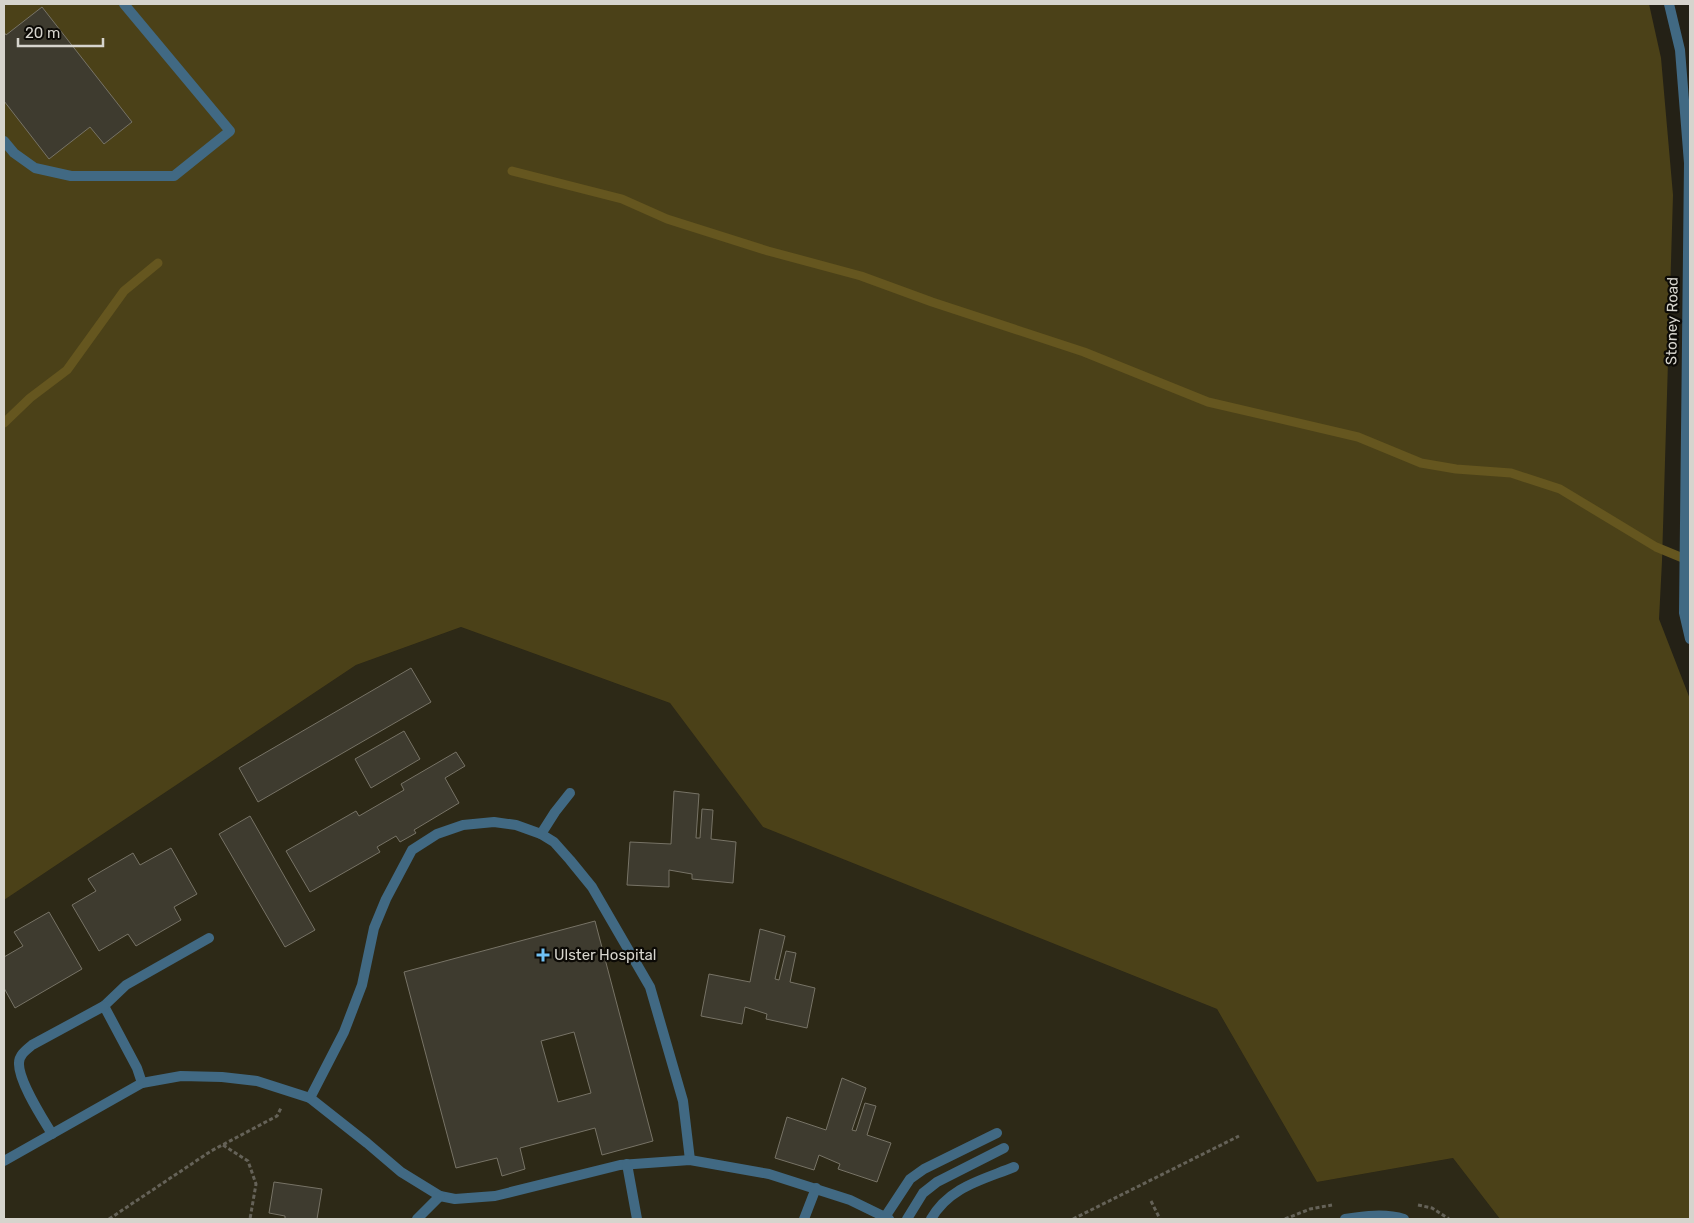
<svg xmlns="http://www.w3.org/2000/svg" width="1694" height="1223" viewBox="0 0 1694 1223" font-family="Rubik,sans-serif">
<style>
.built{fill:#2d2917}
.green{fill:#4b4118}
.lines{fill:none;stroke-linecap:round;stroke-linejoin:round}
.stream{stroke:#65561f;stroke-width:9}
.building{fill:#3e3b2f;stroke:#777366;fill-rule:evenodd}
.path{stroke:#656258;stroke-width:3;stroke-dasharray:4 2.5;stroke-linecap:butt}
.service{stroke:#416983;stroke-width:10}
.minor{stroke:#416983;stroke-width:10}
.poi-dot{fill:#70c1f4;stroke:#0c0a06;stroke-width:2}
.labels{text-anchor:middle;stroke-width:4.5;stroke-linejoin:round;paint-order:stroke}
.street-label{font-size:15px;fill:#d6d4cd;stroke:#0c0a06}
.poi-label{font-size:15px;fill:#d6d4cd;stroke:#0c0a06;text-anchor:start}
</style>
<rect width="100%" height="100%" fill="#242116"/>
<!-- built -->
<path class="built" d="M 461,627 L 670,703 L 763,827 L 1217,1009 L 1317,1182 L 1453,1158 L 1500,1219 L 4,1219 L 4,900 L 356,665 Z"/>
<!-- green -->
<path class="green" d="M 4,4 L 1649,4 L 1661,58 L 1673,195 L 1662,561 L 1659,619 L 1690,699 L 1690,1219 L 1500,1219 L 1453,1158 L 1317,1182 L 1217,1009 L 763,827 L 670,703 L 461,627 L 356,665 L 4,900 Z"/>
<g class="lines">
<!-- stream -->
<g class="stream">
<path d="M 512,171 L 622,199 L 667,219 L 768,251 L 861,276 L 932,302 L 1084,352 L 1208,402 L 1358,437 L 1421,463 L 1456,469 L 1511,473 L 1560,489 L 1656,547 L 1690,561"/>
<path d="M 4,423 L 30,398 L 67,370 L 124,291 L 158,263"/>
</g>
</g>
<!-- building -->
<g class="building">
<path d="M 42,7 L 132,122 L 104,144 L 90,127 L 49,159 L 4,101 L 4,32 L 6,35 Z"/>
<path d="M 411,668 L 431,702 L 258,802 L 239,768 Z"/>
<path d="M 404,731 L 420,759 L 371,788 L 355,759 Z"/>
<path d="M 456,752 L 465,766 L 445,778 L 459,803 L 414,830 L 416,833 L 400,842 L 396,836 L 377,847 L 380,852 L 310,892 L 286,851 L 356,811 L 359,816 L 404,790 L 401,784 Z"/>
<path d="M 674,791 L 699,794 L 696,838 L 700,838 L 702,809 L 713,810 L 711,839 L 736,842 L 733,883 L 692,879 L 692,874 L 669,870 L 669,887 L 627,885 L 630,842 L 671,844 Z"/>
<path d="M 250,816 L 315,930 L 285,947 L 219,834 Z"/>
<path d="M 171,848 L 197,894 L 174,907 L 181,920 L 136,946 L 128,934 L 99,951 L 72,905 L 96,891 L 88,879 L 133,853 L 140,865 Z"/>
<path d="M 49,912 L 82,969 L 15,1008 L 4,988 L 4,957 L 23,946 L 14,932 Z"/>
<path d="M 595,921 L 653,1141 L 602,1155 L 595,1128 L 520,1148 L 525,1169 L 502,1176 L 497,1158 L 456,1168 L 404,972 ZM 574,1032 L 591,1093 L 558,1102 L 541,1041 Z"/>
<path d="M 760,929 L 785,936 L 775,979 L 779,980 L 786,951 L 796,953 L 790,982 L 815,988 L 807,1028 L 766,1019 L 767,1014 L 745,1007 L 742,1024 L 701,1016 L 709,974 L 750,982 Z"/>
<path d="M 842,1078 L 866,1088 L 852,1130 L 856,1131 L 865,1103 L 876,1106 L 867,1135 L 891,1143 L 877,1182 L 838,1169 L 840,1164 L 819,1155 L 814,1170 L 775,1158 L 787,1117 L 826,1130 Z"/>
<path d="M 274,1182 L 322,1189 L 317,1219 L 285,1219 L 285,1216 L 269,1213 Z"/>
</g>
<g class="lines">
<!-- path -->
<g class="path">
<path d="M 223,1145 L 248,1161 L 256,1184 L 250,1219"/>
<path d="M 1151,1201 L 1160,1219"/>
<path d="M 1418,1205 L 1432,1208 L 1449,1219"/>
<path d="M 109,1219 L 211,1151 L 277,1116 L 281,1108"/>
<path d="M 1073,1219 L 1239,1136"/>
<path d="M 1285,1219 L 1310,1209 L 1332,1205"/>
</g>
<!-- service -->
<g class="service">
<path d="M 4,141 L 14,153 L 35,168 L 71,176 L 174,176 L 230,131 L 124,4"/>
<path d="M 541,834 L 555,812 L 570,793"/>
<path d="M 142,1083 L 137,1068 L 104,1006 L 126,985 L 209,938"/>
<path d="M 310,1098 L 344,1032 L 362,985 L 374,928 L 386,899 L 412,850 L 437,834 L 463,825 L 494,822 L 516,825 L 541,834 L 554,842 L 570,860 L 592,887 L 650,987 L 683,1101 L 690,1160"/>
<path d="M 52,1134 C 43,1119 18,1081 19,1063 C 19,1055 26,1050 32,1045 L 104,1006"/>
<path d="M 4,1161 L 142,1083 L 181,1076 L 222,1077 L 257,1081 L 310,1098 L 367,1143 L 401,1172 L 440,1196 L 455,1199 L 495,1196 L 620,1165 L 690,1160 L 769,1174 L 850,1200 L 889,1219"/>
<path d="M 627,1164 L 637,1219"/>
<path d="M 885,1217 L 910,1179 L 924,1169 L 997,1133"/>
<path d="M 417,1219 L 440,1196"/>
<path d="M 804,1219 L 816,1188"/>
<path d="M 907,1219 L 923,1193 L 937,1182 L 1004,1148"/>
<path d="M 931,1219 C 949,1187 982,1180 1014,1167"/>
<path d="M 1345,1219 C 1364,1216 1385,1213 1404,1219"/>
</g>
<!-- minor -->
<path class="minor" d="M 1669,4 L 1680,50 L 1689,163 L 1684,613 L 1690,639"/>
</g>
<!-- markers -->
<path class="poi-dot" d="M540.5 947.5h5v5h5v5h-5v5h-5v-5h-5v-5h5z"/>
<g class="labels">
<!-- street labels -->
<g class="street-label">
<text transform="translate(1672 321) rotate(-89)" y="5">Stoney Road</text>
</g>
<!-- poi labels -->
<g class="poi-label">
<text x="554" y="960">Ulster Hospital</text>
</g>
</g>
<!-- border -->
<rect width="1694" height="1223" fill="none" stroke="#d6d4cd" stroke-width="10"/>
<!-- scale -->
<path d="M18 38v8h85v-8" fill="none" stroke="#d6d4cd" stroke-width="2.5"/>
<text x="25" y="38" font-size="15" fill="#d6d4cd" stroke="#0c0a06" stroke-width="4" paint-order="stroke">20 m</text>
</svg>
